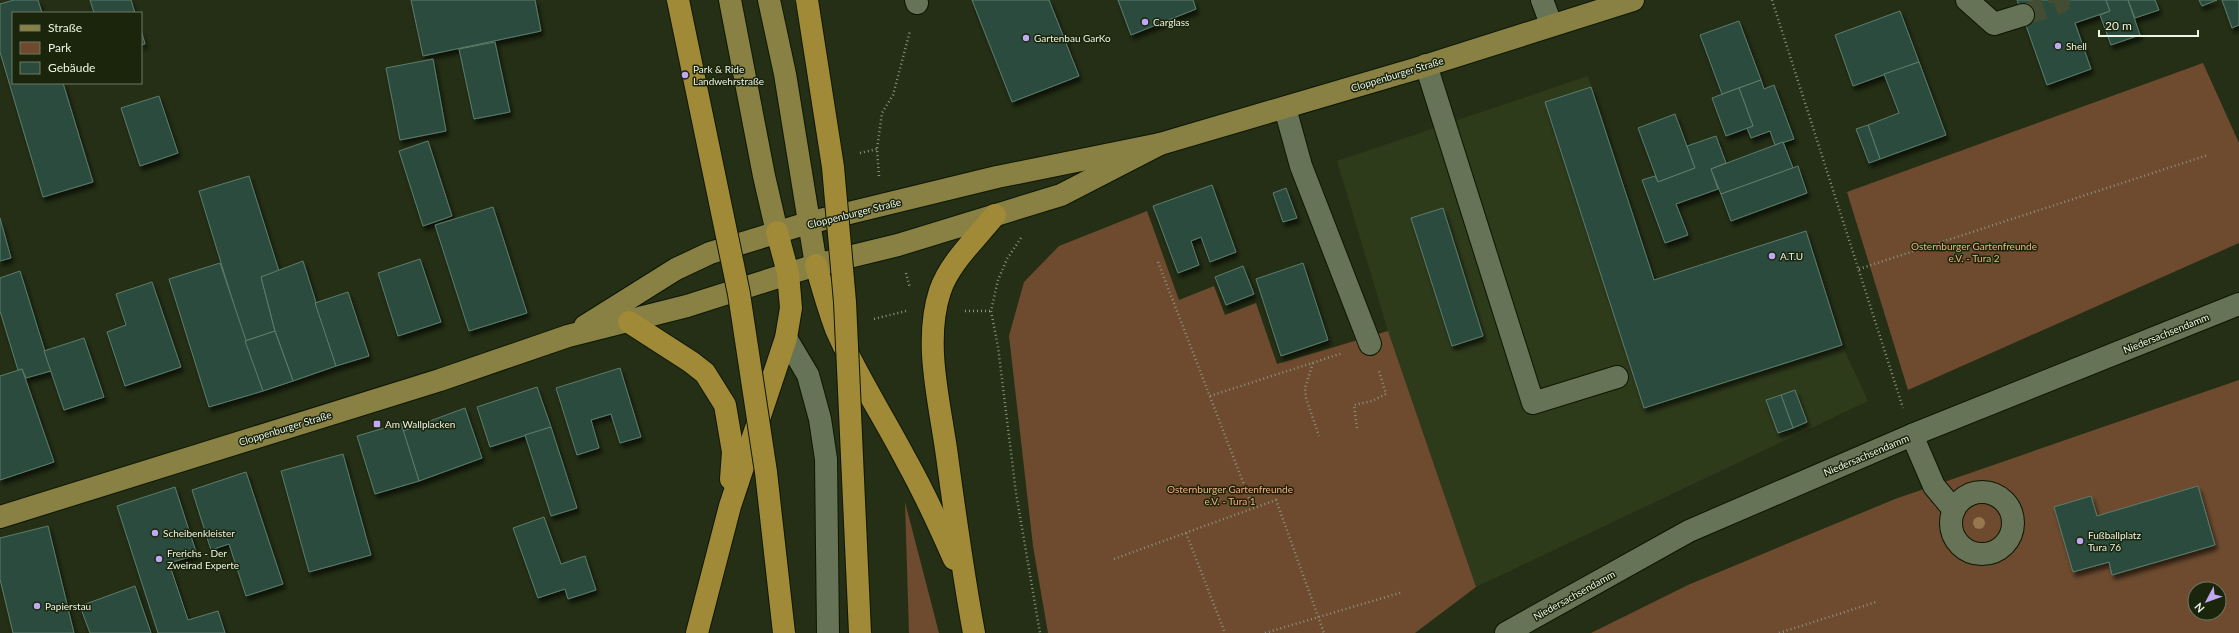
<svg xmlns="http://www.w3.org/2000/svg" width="2239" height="633" viewBox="0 0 2239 633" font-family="Lato,sans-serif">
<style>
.built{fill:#2e3b1b}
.green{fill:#6e4b2f;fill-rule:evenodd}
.building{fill:#2c4b3c;stroke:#5c7d6c;filter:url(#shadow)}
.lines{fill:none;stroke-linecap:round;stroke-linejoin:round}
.minor-tunnel{stroke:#424d34;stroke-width:22;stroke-dasharray:22 11;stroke-linecap:butt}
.minor-casing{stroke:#0d1701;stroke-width:24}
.major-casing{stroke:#0d1701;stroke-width:24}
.highway-casing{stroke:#0d1701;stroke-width:24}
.path{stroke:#8a937e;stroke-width:2.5;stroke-dasharray:1 3;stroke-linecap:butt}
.minor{stroke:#667357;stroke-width:22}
.major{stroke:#898044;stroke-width:22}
.highway{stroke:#a08937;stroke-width:22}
.highway-bridge-casing{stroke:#0d1701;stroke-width:24;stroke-linecap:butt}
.highway-bridge{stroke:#a08937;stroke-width:22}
.tree{fill:#96774f}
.poi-dot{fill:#c0a8f3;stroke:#1b250c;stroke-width:1.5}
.labels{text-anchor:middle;stroke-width:3;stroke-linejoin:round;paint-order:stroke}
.poi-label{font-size:10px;fill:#edf5e5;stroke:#1b250c;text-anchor:start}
.street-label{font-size:10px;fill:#edf5e5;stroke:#1b250c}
.park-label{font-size:10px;fill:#f4b27e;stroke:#1b250c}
</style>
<defs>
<filter id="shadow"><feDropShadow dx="2.5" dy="4.5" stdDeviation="2" flood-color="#0009"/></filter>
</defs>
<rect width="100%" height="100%" fill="#242f15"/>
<!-- built -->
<path class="built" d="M 1588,76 L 1654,280 L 1806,231 L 1842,345 L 1868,401 L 1476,587 L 1388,331 L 1337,161 Z"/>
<!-- green -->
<g class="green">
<path d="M 2203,63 L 2239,143 L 2239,243 L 1908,390 L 1847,192 Z"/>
<path d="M 1147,211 L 1179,300 L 1214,286 L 1225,315 L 1256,303 L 1277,364 L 1388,331 L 1476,587 L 1415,633 L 1048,633 L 1033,546 L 1009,336 L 1024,282 L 1059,246 Z"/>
<path d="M 2239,380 L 2239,633 L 1591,633 L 1688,585 L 1895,499 ZM 2195,589 L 2219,589 L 2219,613 L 2195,613 Z"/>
<path d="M 905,502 L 939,633 L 909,633 Z"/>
</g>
<!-- building -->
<g class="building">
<path d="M 14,0 L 38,0 L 42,13 L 13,13 L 13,83 L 63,83 L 93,182 L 43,197 L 0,52 L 0,4 Z"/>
<path d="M 90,0 L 131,0 L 135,13 L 94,13 Z"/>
<path d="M 411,0 L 535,0 L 541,31 L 423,56 Z"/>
<path d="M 972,0 L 1049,0 L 1079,76 L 1012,102 Z"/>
<path d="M 1118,0 L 1193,0 L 1196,9 L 1131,35 Z"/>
<path d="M 2017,0 L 2106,0 L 2110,11 L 2075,23 L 2091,69 L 2047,85 Z"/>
<path d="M 2106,0 L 2128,0 L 2140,35 L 2111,45 L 2100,15 L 2110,11 Z"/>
<path d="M 2128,0 L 2155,0 L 2159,10 L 2135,18 Z"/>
<path d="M 2199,0 L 2217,0 L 2202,6 Z"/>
<path d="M 2222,0 L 2239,0 L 2239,25 L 2232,28 Z"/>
<path d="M 1900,11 L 1919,62 L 1853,86 L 1835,35 Z"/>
<path d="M 1739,21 L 1761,80 L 1722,94 L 1700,35 Z"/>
<path d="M 141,30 L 145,44 L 141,45 Z"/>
<path d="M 495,42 L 510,112 L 474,119 L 459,49 Z"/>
<path d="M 433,59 L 446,131 L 400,140 L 386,68 Z"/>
<path d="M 1919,62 L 1946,135 L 1880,159 L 1868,125 L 1899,113 L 1884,74 Z"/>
<path d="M 1761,80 L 1764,89 L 1774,85 L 1794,139 L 1775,145 L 1770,131 L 1751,138 L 1747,128 L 1753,126 L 1739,88 Z"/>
<path d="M 1591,87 L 1654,280 L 1806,231 L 1842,345 L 1644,408 L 1545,102 Z"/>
<path d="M 1739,88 L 1753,126 L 1726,136 L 1712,98 Z"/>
<path d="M 159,96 L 178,153 L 140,166 L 121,108 Z"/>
<path d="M 1675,114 L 1695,168 L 1658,182 L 1638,128 Z"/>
<path d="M 1868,125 L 1880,159 L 1869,163 L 1856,129 Z"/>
<path d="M 1716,136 L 1726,163 L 1711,169 L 1718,189 L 1676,204 L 1688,235 L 1665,243 L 1642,180 L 1655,176 L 1658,182 L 1695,168 L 1687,146 Z"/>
<path d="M 428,141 L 452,216 L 423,226 L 399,151 Z"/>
<path d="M 1783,142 L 1793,168 L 1721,194 L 1711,169 Z"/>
<path d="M 1798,166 L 1807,193 L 1731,221 L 1721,194 Z"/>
<path d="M 249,176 L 279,271 L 261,277 L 275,331 L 245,341 L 199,191 Z"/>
<path d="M 1212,185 L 1236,252 L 1210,262 L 1201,237 L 1191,241 L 1199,265 L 1178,273 L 1153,206 Z"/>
<path d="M 1286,188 L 1297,218 L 1283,222 L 1273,193 Z"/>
<path d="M 493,207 L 527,313 L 469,331 L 435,225 Z"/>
<path d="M 1443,208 L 1483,336 L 1452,346 L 1411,218 Z"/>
<path d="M 0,218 L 11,258 L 0,261 Z"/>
<path d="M 420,259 L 441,322 L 398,336 L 378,273 Z"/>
<path d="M 303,261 L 336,366 L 293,381 L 275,331 L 261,277 Z"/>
<path d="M 220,263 L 263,391 L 209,407 L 169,279 Z"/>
<path d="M 1303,263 L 1328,340 L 1281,356 L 1256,279 Z"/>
<path d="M 1243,266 L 1254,294 L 1226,305 L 1215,277 Z"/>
<path d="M 20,271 L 51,371 L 26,378 L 22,369 L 18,370 L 0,311 L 0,278 Z"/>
<path d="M 152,282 L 181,367 L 125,386 L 107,332 L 126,325 L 116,294 Z"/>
<path d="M 348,292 L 369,356 L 336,366 L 315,303 Z"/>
<path d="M 275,331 L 293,381 L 263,391 L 245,341 Z"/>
<path d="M 84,338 L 104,397 L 64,410 L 44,351 Z"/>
<path d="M 620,368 L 641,437 L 620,443 L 611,414 L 591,420 L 599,448 L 577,455 L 556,388 Z"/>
<path d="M 22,369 L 54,462 L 0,480 L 0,376 Z"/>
<path d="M 537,387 L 551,427 L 490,447 L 477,407 Z"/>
<path d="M 1795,390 L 1807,422 L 1793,428 L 1781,395 Z"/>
<path d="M 1781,395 L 1793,428 L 1778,433 L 1766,400 Z"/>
<path d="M 465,408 L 482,458 L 419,481 L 403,431 Z"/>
<path d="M 401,423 L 419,481 L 375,494 L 357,436 Z"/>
<path d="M 551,427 L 577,508 L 551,516 L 525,435 Z"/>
<path d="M 343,454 L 371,555 L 309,572 L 281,471 Z"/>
<path d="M 246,472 L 283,584 L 246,596 L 229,544 L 211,550 L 192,490 Z"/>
<path d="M 2198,486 L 2215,545 L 2112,575 L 2109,562 L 2073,572 L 2054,507 L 2091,496 L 2097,516 Z"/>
<path d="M 175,487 L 197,555 L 169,563 L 188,620 L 218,611 L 225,633 L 158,633 L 117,506 Z"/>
<path d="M 544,517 L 561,564 L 585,556 L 596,590 L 568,599 L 565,589 L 538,598 L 513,528 Z"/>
<path d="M 48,526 L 74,633 L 13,633 L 0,579 L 0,538 Z"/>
<path d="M 135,586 L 151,633 L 90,633 L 80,606 Z"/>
</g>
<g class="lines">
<!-- minor-tunnel -->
<path class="minor-tunnel" d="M 2023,15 L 2059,3 L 2059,0"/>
<defs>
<g id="minor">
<path d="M 916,0 L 917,3"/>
<path d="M 1542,0 L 1551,24"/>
<path d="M 1967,0 L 1994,24 L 2023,15"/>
<path d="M 1426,65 L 1533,403 L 1617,377"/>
<path d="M 1285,108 L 1301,166 L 1370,344"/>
<path d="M 786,338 L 808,375 L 820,419 L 826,459 L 828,633"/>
<path d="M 1912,435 L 1934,486 L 1954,510"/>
<circle cx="1982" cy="523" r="31"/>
<path d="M 1506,633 L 1689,531 L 1912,435 L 2239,304"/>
</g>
<g id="major">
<path d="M 730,0 L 764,176 L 777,232"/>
<path d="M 769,0 L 785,74 L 816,265"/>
<path d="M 585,326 L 676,269 L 710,253 L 808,223 L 997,177 L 1160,144 L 1415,69 L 1633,0"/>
<path d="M 0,517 L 440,380 L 568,336 L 687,306 L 816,265 L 898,245 L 1061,195 L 1160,144"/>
</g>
<g id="highway">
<path d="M 816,265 C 822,286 828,308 836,329 C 856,375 883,416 906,460 C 924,492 939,525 954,559"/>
<path d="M 629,322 L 691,362 L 705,373 L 725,405 L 733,452 L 731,479"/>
<path d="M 697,633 L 730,506 L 786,338 L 791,308 L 788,273 L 777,232"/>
<path d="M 974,633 C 963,574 955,515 947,456 C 940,403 923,343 940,291 C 950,262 976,239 995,215"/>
</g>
</defs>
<!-- minor casing -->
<use href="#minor" class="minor-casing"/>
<!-- major casing -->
<use href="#major" class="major-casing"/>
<!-- highway casing -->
<use href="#highway" class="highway-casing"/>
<!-- path -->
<g class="path">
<path d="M 1772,0 L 1903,408"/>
<path d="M 860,153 L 877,149"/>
<path d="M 879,176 L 877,149 L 882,113 L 893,95 L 910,31"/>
<path d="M 1021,238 L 1007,259 L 998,280 L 991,311 L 998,347 L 1016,493 L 1040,633"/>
<path d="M 1158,262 L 1253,508"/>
<path d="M 1859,269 L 2208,155"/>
<path d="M 906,273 L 910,288"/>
<path d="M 965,311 L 991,311"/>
<path d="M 874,319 L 906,311"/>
<path d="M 1313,363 L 1305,388 L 1306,398 L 1319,436"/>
<path d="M 1210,396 L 1343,353"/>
<path d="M 1357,428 L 1354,405 L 1372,401 L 1386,394 L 1379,371"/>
<path d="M 1186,533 L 1225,633"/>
<path d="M 1114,559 L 1276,500 L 1324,633"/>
<path d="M 1265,633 L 1403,592"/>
<path d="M 1779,633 L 1876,602"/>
</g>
<!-- minor -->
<use href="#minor" class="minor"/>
<!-- major -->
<use href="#major" class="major"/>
<!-- highway -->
<use href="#highway" class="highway"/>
<defs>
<g id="highway-bridge">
<path d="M 678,0 L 739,294 L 766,472 L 784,633"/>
<path d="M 807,0 L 833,167 L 845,302 L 860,633"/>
</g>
</defs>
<!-- highway-bridge casing -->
<use href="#highway-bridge" class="highway-bridge-casing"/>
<!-- highway-bridge -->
<use href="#highway-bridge" class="highway-bridge"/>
</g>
<!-- trees -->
<circle class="tree" cx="1979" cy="523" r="6"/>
<!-- markers -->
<g class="poi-dot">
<circle cx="1145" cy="22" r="4"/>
<circle cx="1026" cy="38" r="4"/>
<circle cx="2058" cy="46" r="4"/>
<circle cx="685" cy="75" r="4"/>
<circle cx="1772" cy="256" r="4"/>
<rect x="373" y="420" width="8" height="8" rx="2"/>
<circle cx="155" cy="533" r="4"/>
<circle cx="2080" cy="541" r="4"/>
<circle cx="159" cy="559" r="4"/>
<circle cx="37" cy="606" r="4"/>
</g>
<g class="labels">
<!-- poi labels -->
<g class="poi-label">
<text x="1153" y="26">Carglass</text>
<text x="1034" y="42">Gartenbau GarKo</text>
<text x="2066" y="50">Shell</text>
<text x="693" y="73">Park &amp; Ride<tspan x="693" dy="12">Landwehrstraße</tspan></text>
<text x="1780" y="260">A.T.U</text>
<text x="385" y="428">Am Wallplacken</text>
<text x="163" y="537">Scheibenkleister</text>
<text x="2088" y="539">Fußballplatz<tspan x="2088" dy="12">Tura 76</tspan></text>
<text x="167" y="557">Frerichs - Der<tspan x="167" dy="12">Zweirad Experte</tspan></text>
<text x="45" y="610">Papierstau</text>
</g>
<!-- street labels -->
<g class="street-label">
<text transform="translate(1397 74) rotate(-17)" y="4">Cloppenburger Straße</text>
<text transform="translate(854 213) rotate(-14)" y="4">Cloppenburger Straße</text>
<text transform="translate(2166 333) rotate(-22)" y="4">Niedersachsendamm</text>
<text transform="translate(285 428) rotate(-17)" y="4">Cloppenburger Straße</text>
<text transform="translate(1866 455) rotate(-23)" y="4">Niedersachsendamm</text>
<text transform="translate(1574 595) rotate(-29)" y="4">Niedersachsendamm</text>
</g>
<!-- park labels -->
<g class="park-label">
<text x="1974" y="250">Osternburger Gartenfreunde<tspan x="1974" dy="12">e.V. - Tura 2</tspan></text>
<text x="1230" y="493">Osternburger Gartenfreunde<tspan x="1230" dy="12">e.V. - Tura 1</tspan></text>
</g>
</g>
<!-- legend -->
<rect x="12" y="12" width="130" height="72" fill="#1b250c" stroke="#6f7863"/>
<rect x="20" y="25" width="20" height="6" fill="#898044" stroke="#6f7863"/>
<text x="48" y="32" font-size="12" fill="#edf5e5">Straße</text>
<rect x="20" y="42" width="20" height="12" fill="#6e4b2f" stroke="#6f7863"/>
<text x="48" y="52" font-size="12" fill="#edf5e5">Park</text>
<rect x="20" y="62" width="20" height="12" fill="#2c4b3c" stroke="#6f7863"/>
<text x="48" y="72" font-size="12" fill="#edf5e5">Gebäude</text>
<!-- north arrow -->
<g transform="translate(2207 601) rotate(229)"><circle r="19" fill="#1b250c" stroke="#6f7863"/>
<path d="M0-3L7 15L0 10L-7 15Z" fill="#c0a8f3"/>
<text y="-6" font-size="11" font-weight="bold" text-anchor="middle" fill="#edf5e5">N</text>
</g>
<!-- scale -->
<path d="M2099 30v6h99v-6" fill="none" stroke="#edf5e5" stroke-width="2"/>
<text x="2105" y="30" font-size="12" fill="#edf5e5" stroke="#1b250c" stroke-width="3" paint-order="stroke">20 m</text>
</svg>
